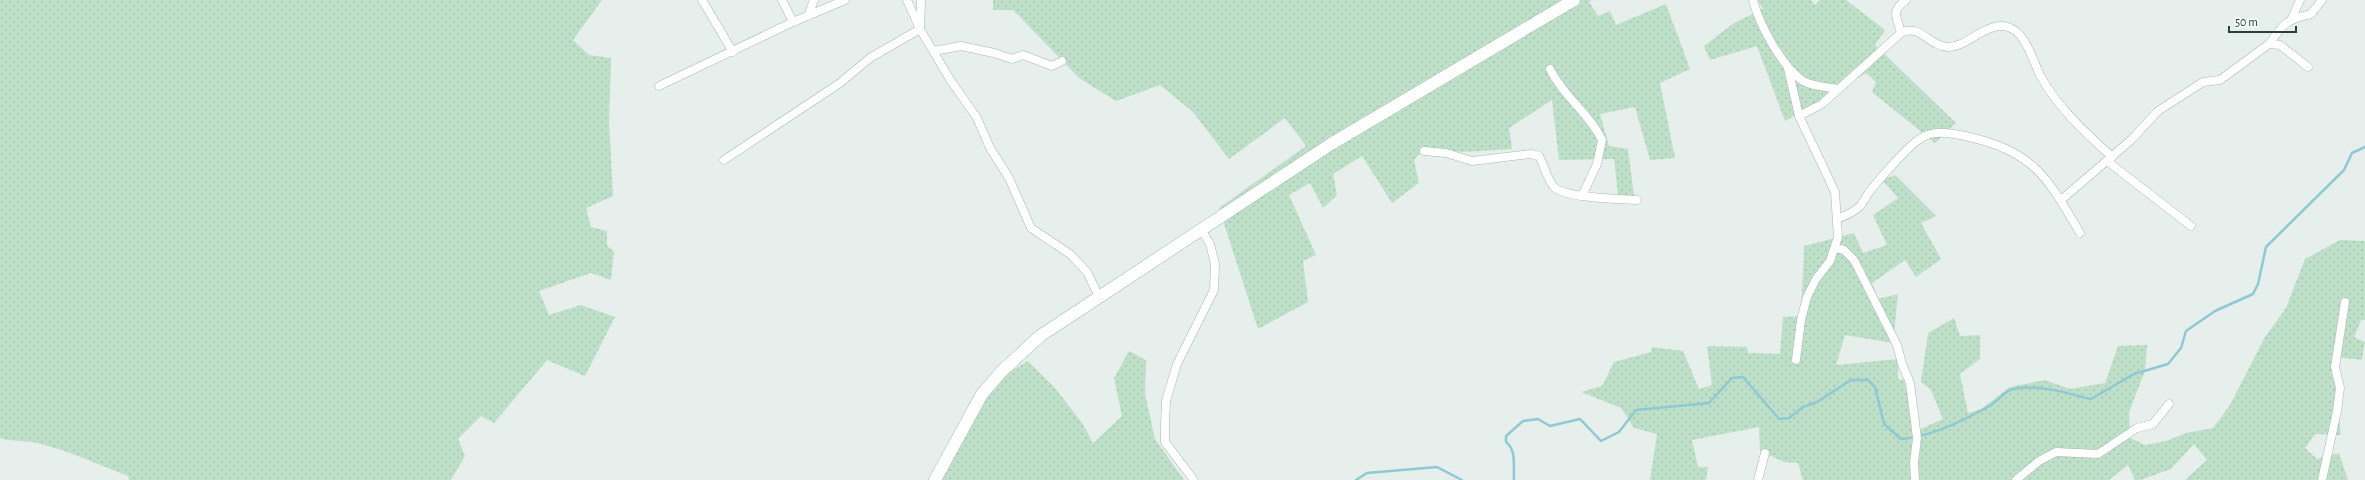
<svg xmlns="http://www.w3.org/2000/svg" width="2365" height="480" viewBox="0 0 2365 480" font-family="'Alegreya Sans',sans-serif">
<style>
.grass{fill:url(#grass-dots)}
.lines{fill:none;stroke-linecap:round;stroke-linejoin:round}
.stream{stroke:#8ec9d4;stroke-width:2.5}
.minor-casing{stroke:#a8b8b2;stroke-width:9}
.secondary-casing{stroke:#a4bbb3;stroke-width:13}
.minor{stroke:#fff;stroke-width:8}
.secondary{stroke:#fff;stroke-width:12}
</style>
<defs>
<pattern id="grass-dots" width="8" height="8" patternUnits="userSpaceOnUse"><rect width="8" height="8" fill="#bfe0c8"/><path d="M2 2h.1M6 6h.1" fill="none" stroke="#a4c1ad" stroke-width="1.8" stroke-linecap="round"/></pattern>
</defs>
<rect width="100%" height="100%" fill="#e6efeb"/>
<!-- grass -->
<g class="grass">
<path d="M 0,0 L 602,0 L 573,40 L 589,55 L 611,58 L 609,121 L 613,196 L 586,208 L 591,227 L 607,231 L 607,246 L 614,251 L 611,280 L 591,273 L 539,291 L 549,315 L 581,305 L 615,317 L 585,376 L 547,360 L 494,423 L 481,416 L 458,439 L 465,456 L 451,480 L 129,480 L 128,476 C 98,464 69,451 37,443 C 24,440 12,442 0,438 Z"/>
<path d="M 993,0 L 1591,0 L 1589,2 L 1598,16 L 1610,11 L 1616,25 L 1666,4 L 1690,69 L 1660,83 L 1675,158 L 1650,160 L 1635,107 L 1600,114 L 1609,146 L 1628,149 L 1635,203 L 1619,203 L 1614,159 L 1559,160 L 1552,100 L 1509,128 L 1512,149 L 1462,152 L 1425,147 L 1414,160 L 1419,183 L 1392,203 L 1362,156 L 1333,174 L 1337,195 L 1323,208 L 1310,183 L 1289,195 L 1316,255 L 1303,261 L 1308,302 L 1258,329 L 1219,208 L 1306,146 L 1285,118 L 1229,159 L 1193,112 L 1160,85 L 1116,101 L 1079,78 L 1013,10 L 993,10 Z"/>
<path d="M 1757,0 L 1811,0 L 1815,5 L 1820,0 L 1846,0 L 1885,30 L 1875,45 L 1956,123 L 1935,143 L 1872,92 L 1876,82 L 1866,73 L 1785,121 L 1757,46 L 1710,60 L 1704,46 L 1734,23 L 1763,9 Z"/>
<path d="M 1895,175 L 1936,216 L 1921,223 L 1941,259 L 1916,277 L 1905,260 L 1872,283 L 1878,299 L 1898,294 L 1893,343 L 1845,335 L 1836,365 L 1898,359 L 1898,379 L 1904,380 L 1916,431 L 1943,419 L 1931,390 L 1921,382 L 1928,333 L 1954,318 L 1960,336 L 1980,335 L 1980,359 L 1960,374 L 1968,413 L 1981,409 L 2010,387 L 2045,380 L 2070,389 L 2105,383 L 2118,346 L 2147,345 L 2145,371 L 2129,412 L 2130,438 L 2145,445 L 2166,441 L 2186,433 L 2213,428 L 2230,405 L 2265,337 L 2286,308 L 2305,259 L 2340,240 L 2365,241 L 2365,320 L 2361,320 L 2354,337 L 2365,342 L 2362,360 L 2337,357 L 2335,382 L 2341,435 L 2315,434 L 2305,448 L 2317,459 L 2339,453 L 2348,480 L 2185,480 L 2207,460 L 2194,444 L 2171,469 L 2140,480 L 2135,480 L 2128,465 L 2109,480 L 1803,480 L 1798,463 L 1784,462 L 1760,451 L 1759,427 L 1692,440 L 1698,467 L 1708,467 L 1706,480 L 1650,480 L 1657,434 L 1634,428 L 1621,408 L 1581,392 L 1602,386 L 1614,362 L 1651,352 L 1652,347 L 1683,351 L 1699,389 L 1712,385 L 1707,346 L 1747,347 L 1748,353 L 1780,354 L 1783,317 L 1801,316 L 1804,246 L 1854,233 L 1863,253 L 1887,245 L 1873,215 L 1898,198 L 1882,180 Z"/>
<path d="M 1129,351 L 1146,360 L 1145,394 L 1155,439 L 1184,480 L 928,480 L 976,391 L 1028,361 L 1055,388 L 1082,423 L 1093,443 L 1122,416 L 1114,378 Z"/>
</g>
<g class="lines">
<!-- stream -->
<g class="stream">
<path d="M 1356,480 L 1367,473 L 1437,467 L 1462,480"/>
<path d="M 1514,480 C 1513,468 1517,450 1506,442 L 1506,436 L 1523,421 L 1538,419 L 1550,426 L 1580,419 L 1601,441 L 1619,432 L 1636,410 L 1709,403 L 1732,378 L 1743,377 L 1779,419 L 1789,418 L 1803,407 L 1817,402 L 1851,380 L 1868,380 L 1875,387 L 1884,424 L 1901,439 C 1931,437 1965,420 1991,405 C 1998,401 2005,390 2013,389 C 2039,384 2066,393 2091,399 L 2134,374 L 2168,364 L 2181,348 L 2186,331 L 2215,311 L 2253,294 L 2258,284 L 2266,247 L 2344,170 L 2352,153 L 2365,147"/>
</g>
<defs>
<g id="minor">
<path d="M 702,0 L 733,52"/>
<path d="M 782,0 L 793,22"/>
<path d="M 907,0 L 920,29 L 951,81 L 977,118 L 990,148 L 1009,178 L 1031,228 L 1070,254 L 1087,272 L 1099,297"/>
<path d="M 1753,0 C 1759,24 1782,67 1803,81 C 1814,87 1827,87 1839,89"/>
<path d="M 808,16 L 814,0"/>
<path d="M 2292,18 L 2300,0"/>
<path d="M 1901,33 C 1920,23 1930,47 1948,47 C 1968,47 1986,21 2008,27 C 2026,32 2033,62 2041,77 C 2058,108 2086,133 2112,157"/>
<path d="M 2269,44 C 2284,23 2287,19 2311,14 L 2322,0"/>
<path d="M 934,51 L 961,46 L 994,53 L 1012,59 L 1023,55 L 1052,66 L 1062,61"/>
<path d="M 1788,68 L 1799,116 L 1835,192 L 1838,237 L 1830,261 L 1816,279 L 1807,297 L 1801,320 L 1796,360"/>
<path d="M 1550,69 C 1563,96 1589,113 1602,140 L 1597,164 L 1582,196"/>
<path d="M 659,86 L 793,22 L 845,0"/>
<path d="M 1799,116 L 1822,104 L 1901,33 C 1897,16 1890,12 1906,0"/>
<path d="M 1424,151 L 1446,153 L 1472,161 L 1531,154 L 1539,156 C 1544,165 1547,179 1554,187 C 1564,198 1620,199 1637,200"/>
<path d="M 724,160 L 840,83 L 870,58 L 920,29 L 921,0"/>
<path d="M 2107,161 L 2191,226"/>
<path d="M 2061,200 L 2131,140 L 2158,111 L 2203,82 L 2220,80 L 2269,44 L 2280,45 L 2308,67"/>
<path d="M 1837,219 C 1845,216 1854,212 1860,206 C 1864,201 1867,195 1870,191 C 1879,179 1907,148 1918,140 C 1932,129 1949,133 1965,136 C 2033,151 2047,176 2080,233"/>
<path d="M 1836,248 L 1844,250 L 1854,260 L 1897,345 L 1902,364 L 1910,383 L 1917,438 L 1914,463 L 1915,480"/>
<path d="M 1193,479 L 1165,442 L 1165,424 L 1166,401 L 1177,364 L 1214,290 L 1215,264 L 1210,244 L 1201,229"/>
<path d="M 1758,480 L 1765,453"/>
<path d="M 2016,480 L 2039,461 L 2056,452 L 2098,454 L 2137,428 L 2153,424 L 2169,404"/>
<path d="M 2322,480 L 2337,411 L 2340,388 L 2335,367 L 2345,302"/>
</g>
<path id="secondary" d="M 935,480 L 982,394 L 1002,371 L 1040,336 L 1331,144 L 1574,0"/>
</defs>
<!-- minor casing -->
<use href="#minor" class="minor-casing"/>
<!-- secondary casing -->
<use href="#secondary" class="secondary-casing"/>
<!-- minor -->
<use href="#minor" class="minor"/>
<!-- secondary -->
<use href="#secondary" class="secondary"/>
</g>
<!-- scale -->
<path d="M2229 26v6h67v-6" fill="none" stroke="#24423a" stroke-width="2"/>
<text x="2235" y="26" font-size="12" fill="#24423a" stroke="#f7fbf9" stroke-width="3" paint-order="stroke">50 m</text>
</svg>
